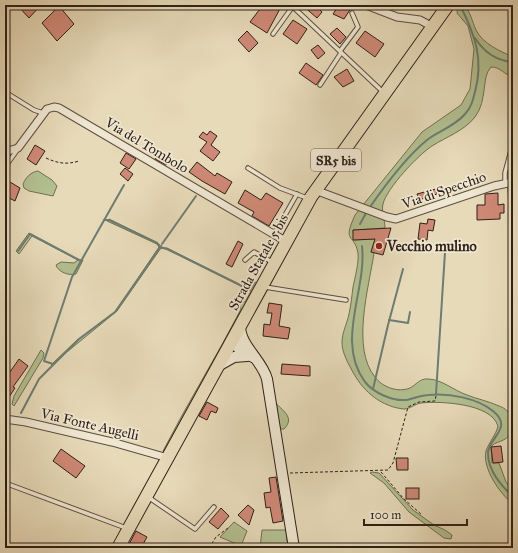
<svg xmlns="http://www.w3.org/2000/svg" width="518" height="553" viewBox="0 0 518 553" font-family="'IM FELL Great Primer',serif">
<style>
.green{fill:#b3c091;stroke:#707054}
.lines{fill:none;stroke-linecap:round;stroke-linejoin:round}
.stream{stroke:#6d7d72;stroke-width:2}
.building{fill:#cf8977;stroke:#2e2118}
.service-casing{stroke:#5c4f40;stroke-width:5.5}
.minor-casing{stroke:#5c4f40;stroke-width:9}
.secondary-casing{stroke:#2e2118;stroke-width:12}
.primary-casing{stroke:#2e2118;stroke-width:14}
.path{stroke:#2e2118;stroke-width:1;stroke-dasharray:3 2;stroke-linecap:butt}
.service{stroke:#efe7d2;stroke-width:3.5}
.minor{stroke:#efe7d2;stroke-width:7}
.secondary{stroke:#efe7d2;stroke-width:10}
.primary{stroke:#e7dab9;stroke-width:12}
.poi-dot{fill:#8f2418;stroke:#efe7d2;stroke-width:1.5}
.labels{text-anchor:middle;stroke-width:3.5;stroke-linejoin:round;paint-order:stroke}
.shield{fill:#efe7d2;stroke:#685c50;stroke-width:1}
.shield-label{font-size:13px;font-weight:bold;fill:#2e2118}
.street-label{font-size:14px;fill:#2e2118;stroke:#efe7d2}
.poi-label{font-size:14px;font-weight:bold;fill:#2e2118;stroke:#efe7d2;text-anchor:start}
</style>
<rect width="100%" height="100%" fill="#e7dab9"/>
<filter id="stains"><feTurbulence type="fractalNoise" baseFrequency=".005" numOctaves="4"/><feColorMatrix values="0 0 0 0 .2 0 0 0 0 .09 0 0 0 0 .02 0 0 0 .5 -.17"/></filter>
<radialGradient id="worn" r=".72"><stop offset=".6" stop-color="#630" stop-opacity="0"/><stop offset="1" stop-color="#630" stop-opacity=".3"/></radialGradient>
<!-- green -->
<g class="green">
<path d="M 458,5 L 464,5 C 471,13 472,21 476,30 C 483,44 500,51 513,57 L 513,77 C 504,75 501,67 491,67 C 481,77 488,100 475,117 C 464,131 446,137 432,146 C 418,155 387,188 383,204 C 381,212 385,220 385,228 L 353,230 L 354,240 L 375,239 L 371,252 L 374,253 C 369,287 351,348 375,377 C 382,387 398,393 410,388 C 416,385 420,378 428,379 C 441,379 455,391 467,395 C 477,399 488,401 499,406 C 503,407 508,411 511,415 C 513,418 514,425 513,429 C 508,443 496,440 491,447 L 492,463 L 499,463 L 506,482 L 513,490 L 513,504 C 500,494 482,468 486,451 C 489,442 496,435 498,426 C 491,403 440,401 421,403 C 415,404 410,409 404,409 C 382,407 364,392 354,374 C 349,365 342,353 342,343 C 342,332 347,324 349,314 C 351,305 352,295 353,287 C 355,277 359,263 358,253 C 354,232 342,244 355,215 L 422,132 L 461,105 L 470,89 L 474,49 L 468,26 L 457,13 Z"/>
<path d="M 38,171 L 52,180 L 57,186 L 53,196 L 29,191 L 24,188 L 23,184 C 26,177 31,172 38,171 Z"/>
<path d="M 109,219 L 158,243 L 162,248 L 167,248 L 251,290 L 255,282 L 259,284 L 167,452 L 163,451 C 188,402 216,358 241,309 L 239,304 L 241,302 L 245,302 L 251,291 L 167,249 L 161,248 L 117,311 L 51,365 L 76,341 L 116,311 L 159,247 L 157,244 L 107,221 Z"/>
<path d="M 29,233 L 79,260 L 83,260 L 76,274 C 69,276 58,272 56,265 L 61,262 L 74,263 L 78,260 L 32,236 L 19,254 L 16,251 Z"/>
<path d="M 41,350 L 44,353 L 43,358 L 14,406 L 12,404 L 14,396 Z"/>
<path d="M 276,403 C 281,410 296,417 284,429 L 280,429 Z"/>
<path d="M 372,472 L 379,473 L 413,510 L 434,525 L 445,530 L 452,535 L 451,539 L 444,538 L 409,512 L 384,483 L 370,473 Z"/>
<path d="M 234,522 L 247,531 L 241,546 L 220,537 Z"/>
<path d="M 262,530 L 286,530 L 287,541 L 290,541 L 291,548 L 260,548 Z"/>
</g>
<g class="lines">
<!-- stream -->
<g class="stream">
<path d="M 475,38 C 484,52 496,61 513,62"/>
<path d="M 370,207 C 386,184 405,158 427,140 C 439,131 455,126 465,114 C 471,108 473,100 475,92 C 484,59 475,35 460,5"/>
<path d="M 104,220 L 109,220 L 157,243 L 160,247 L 167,249 L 250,290"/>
<path d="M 360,224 L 366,213"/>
<path d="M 162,244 L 196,196"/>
<path d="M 362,246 C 367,291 335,341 365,382 C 374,393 392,401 406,400 C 413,399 421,395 429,395 C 449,393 477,398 493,411 C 514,428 488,438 488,453 C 488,471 501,485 513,497"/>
<path d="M 18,251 L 30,234 L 81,261"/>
<path d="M 389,320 L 408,323 L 410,312"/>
<path d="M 53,364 L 44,361 L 72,277 L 124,185"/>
<path d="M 373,389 L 388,325 L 403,269"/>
<path d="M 436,394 L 445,252"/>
<path d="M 21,413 L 39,379 L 79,339 L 115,312 L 161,246"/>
</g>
</g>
<!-- building -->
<g class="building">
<path d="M 17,5 L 41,5 L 29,18 Z"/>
<path d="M 263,5 L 282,5 L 267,33 L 250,22 Z"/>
<path d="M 302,5 L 315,5 L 322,12 L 317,18 Z"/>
<path d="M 339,5 L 353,5 L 344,19 L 333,14 Z"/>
<path d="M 59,6 L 74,24 L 57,41 L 42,23 Z"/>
<path d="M 293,20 L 307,29 L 297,44 L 283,34 Z"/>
<path d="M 337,28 L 346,37 L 340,44 L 330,34 Z"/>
<path d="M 247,31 L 258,43 L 249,52 L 238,40 Z"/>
<path d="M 365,31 L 384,44 L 375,57 L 356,43 Z"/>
<path d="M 318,45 L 325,53 L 318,59 L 311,50 Z"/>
<path d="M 306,63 L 323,75 L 316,85 L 299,73 Z"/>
<path d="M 347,69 L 354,81 L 343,87 L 334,77 Z"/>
<path d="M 210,131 L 217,136 L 211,145 L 220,152 L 213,161 L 200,151 L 207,142 L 199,137 L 203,132 L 207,135 Z"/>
<path d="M 35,145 L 45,151 L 36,165 L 27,159 Z"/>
<path d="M 159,152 L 170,158 L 166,165 L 155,159 Z"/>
<path d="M 126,153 L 136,159 L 129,169 L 120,163 Z"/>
<path d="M 197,162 L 215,176 L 217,173 L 232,182 L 225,194 L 202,181 L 189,172 Z"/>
<path d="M 125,168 L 133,174 L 128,181 L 120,174 Z"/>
<path d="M 5,179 L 20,188 L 15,201 L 5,196 Z"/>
<path d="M 436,189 L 437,194 L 419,200 L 417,194 Z"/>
<path d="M 245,190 L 261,200 L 266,193 L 283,203 L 269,226 L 252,216 L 254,212 L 238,203 Z"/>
<path d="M 498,193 L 498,205 L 504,204 L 504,213 L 500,213 L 500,219 L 477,220 L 477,205 L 485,205 L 485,194 Z"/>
<path d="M 428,219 L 435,220 L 433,231 L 428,230 L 427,240 L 418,239 L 420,223 L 427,224 Z"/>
<path d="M 391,228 L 383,255 L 371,252 L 375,239 L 353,240 L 353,230 Z"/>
<path d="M 238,241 L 243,244 L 232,267 L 226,264 Z"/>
<path d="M 269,303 L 282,305 L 279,326 L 290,328 L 288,339 L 263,336 L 264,324 L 270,325 L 272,313 L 267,313 Z"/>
<path d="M 19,359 L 28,366 L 13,387 L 15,388 L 5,403 L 5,379 Z"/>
<path d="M 282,364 L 310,366 L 310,376 L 281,374 Z"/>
<path d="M 207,402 L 218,408 L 216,413 L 211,411 L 207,420 L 199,416 Z"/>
<path d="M 501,446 L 503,462 L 493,463 L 491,447 Z"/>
<path d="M 61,449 L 85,466 L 76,478 L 53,461 Z"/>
<path d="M 396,458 L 408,458 L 408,470 L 397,470 Z"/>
<path d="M 276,477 L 283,521 L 273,523 L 270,507 L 266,508 L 264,493 L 271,492 L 269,478 Z"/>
<rect x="406" y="488" width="13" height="11"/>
<path d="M 248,505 L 254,510 L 249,525 L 238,515 Z"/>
<path d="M 221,508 L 229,516 L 218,529 L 209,522 Z"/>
<path d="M 136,531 L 147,537 L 141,548 L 127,548 Z"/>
</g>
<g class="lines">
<defs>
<g id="service">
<path d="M 291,5 L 383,92"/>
<path d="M 273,34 L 293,6"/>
<path d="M 340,51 L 358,27 L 352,13"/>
<path d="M 320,85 L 341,53"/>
<path d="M 5,92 L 34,110 L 43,113"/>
<path d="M 5,167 L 18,149"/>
<path d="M 248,168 L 280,188 L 307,198"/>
<path d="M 505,183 L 505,173 L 513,143"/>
<path d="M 510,183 L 513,252"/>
<path d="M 276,231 L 297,194"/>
<path d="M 245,260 L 254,252 L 272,262"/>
<path d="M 265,287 L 346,300"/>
<path d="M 5,483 L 126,528"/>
<path d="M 148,497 L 195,529 L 214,507"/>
</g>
<g id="minor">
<path d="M 366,5 L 397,17 L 420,20 L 433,27"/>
<path d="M 5,152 L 18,148 L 47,109 L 54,107 L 59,108 L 287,242"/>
<path d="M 315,190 L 387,217 L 396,219 L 494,186 L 513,182"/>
<path d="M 5,419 L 26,422 L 112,442 L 168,458"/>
</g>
<g id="secondary">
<path d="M 240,326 C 240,346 262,360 267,379 L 294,548"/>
<path d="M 237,339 L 233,339 C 237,351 245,353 255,358"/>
<path d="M 218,366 L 234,357 L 247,356"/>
</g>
<path id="primary" d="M 118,548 L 311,197 L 448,5"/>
</defs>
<!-- service casing -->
<use href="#service" class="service-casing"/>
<!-- minor casing -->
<use href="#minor" class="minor-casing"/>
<!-- secondary casing -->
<use href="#secondary" class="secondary-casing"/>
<!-- primary casing -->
<use href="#primary" class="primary-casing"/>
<!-- path -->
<g class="path">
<path d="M 46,158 C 57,163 66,165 79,161"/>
<path d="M 381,472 L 404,499 L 422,515"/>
<path d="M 290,473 L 388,470 L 393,463 L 408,407 L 419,402 L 435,401 L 436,396"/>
<path d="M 209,548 L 216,537 L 228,528"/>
</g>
<!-- service -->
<use href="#service" class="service"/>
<!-- minor -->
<use href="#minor" class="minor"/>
<!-- secondary -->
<use href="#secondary" class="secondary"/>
<!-- primary -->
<use href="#primary" class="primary"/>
</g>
<!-- markers -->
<circle class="poi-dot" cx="379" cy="246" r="4"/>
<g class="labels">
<!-- shield labels -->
<rect class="shield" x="311" y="149" width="50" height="22" rx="3"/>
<g class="shield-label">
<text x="336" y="165">SR5 bis</text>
</g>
<!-- street labels -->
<g class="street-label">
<text transform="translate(147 145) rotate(31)" y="5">Via del Tombolo</text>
<text transform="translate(444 190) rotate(-19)" y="5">Via di Specchio</text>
<text transform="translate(258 262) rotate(-61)" y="5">Strada Statale 5 bis</text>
<text transform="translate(90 424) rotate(13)" y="5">Via Fonte Augelli</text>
</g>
<!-- poi labels -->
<g class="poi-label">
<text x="387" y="251">Vecchio mulino</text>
</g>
</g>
<!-- margin -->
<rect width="518" height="553" fill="none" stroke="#e7dab9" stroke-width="20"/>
<rect x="6" y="6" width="506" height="541" fill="none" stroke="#2e2118" stroke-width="2"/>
<rect x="10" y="10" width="498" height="533" fill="none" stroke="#2e2118"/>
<!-- scale -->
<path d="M364 519v6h103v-6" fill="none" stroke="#2e2118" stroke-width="2"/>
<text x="370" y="519" font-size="12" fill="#2e2118" stroke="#efe7d2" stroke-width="3" paint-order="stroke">100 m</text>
<rect width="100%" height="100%" filter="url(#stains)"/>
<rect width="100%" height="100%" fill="url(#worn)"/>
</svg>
